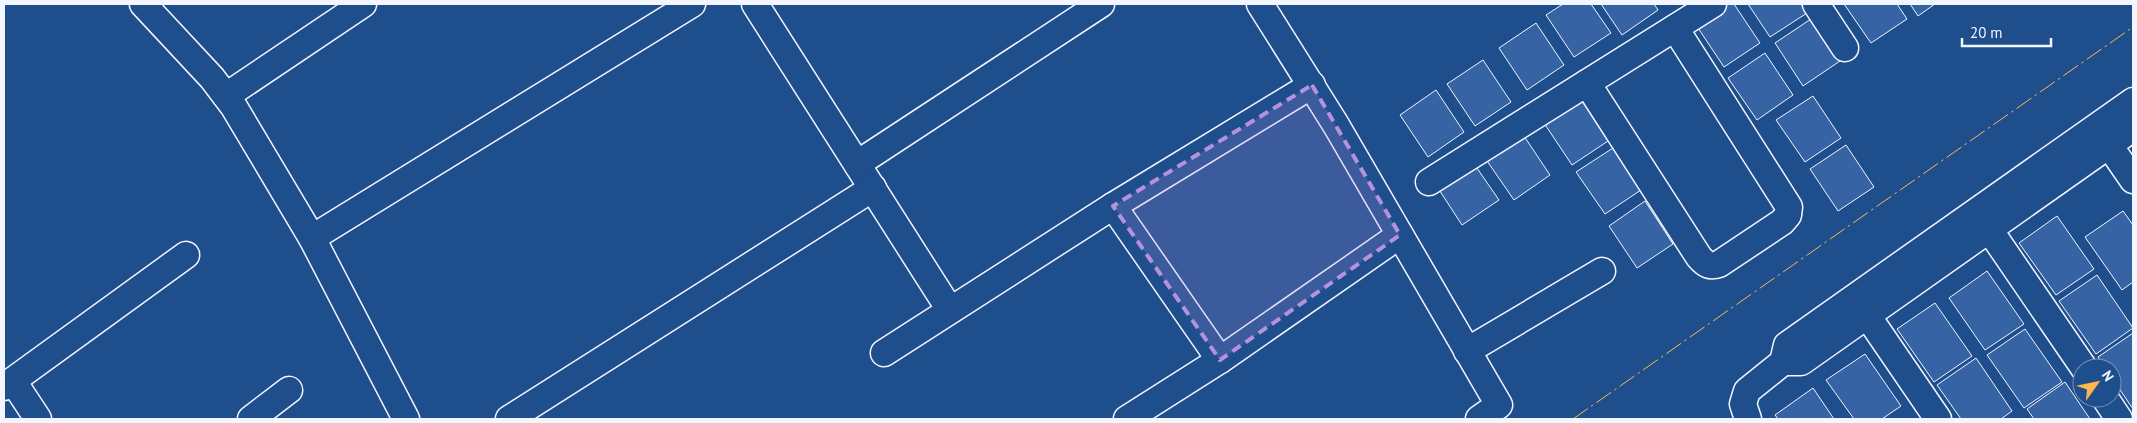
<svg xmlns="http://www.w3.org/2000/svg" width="2137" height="423" viewBox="0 0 2137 423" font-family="'PT Sans',sans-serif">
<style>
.building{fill:#3563a3;stroke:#f2f6ff}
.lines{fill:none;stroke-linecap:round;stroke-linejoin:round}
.minor-casing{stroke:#f2f6ff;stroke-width:29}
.minor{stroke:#1f4e8c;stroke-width:26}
.power{stroke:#ffb74d;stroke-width:1;stroke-dasharray:18 4 2.5 4;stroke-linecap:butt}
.marked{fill:#b691df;fill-opacity:0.2;stroke:#b691df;stroke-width:4;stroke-dasharray:10 6;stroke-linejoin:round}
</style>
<rect width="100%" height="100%" fill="#1f4e8c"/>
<!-- building -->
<g class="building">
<path d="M 1563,4 L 1591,4 L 1611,33 L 1574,57 L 1546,15 Z"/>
<path d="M 1601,4 L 1654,4 L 1658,10 L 1622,35 Z"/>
<path d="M 1727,4 L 1734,4 L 1760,43 L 1724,67 L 1696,25 Z"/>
<path d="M 1748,4 L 1801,4 L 1807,13 L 1770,37 Z"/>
<path d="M 1844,4 L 1897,4 L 1907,19 L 1871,43 Z"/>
<path d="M 1910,4 L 1935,4 L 1918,16 Z"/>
<path d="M 1811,19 L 1840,61 L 1803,86 L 1775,43 Z"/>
<path d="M 1536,23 L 1564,65 L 1527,90 L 1499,48 Z"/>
<path d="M 1765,53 L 1793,95 L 1757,120 L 1728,78 Z"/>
<path d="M 1483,60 L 1511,102 L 1475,126 L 1447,84 Z"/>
<path d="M 1436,90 L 1464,132 L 1428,157 L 1400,115 Z"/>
<path d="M 1813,96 L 1841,138 L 1805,162 L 1776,120 Z"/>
<path d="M 1580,98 L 1608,141 L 1572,165 L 1544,123 Z"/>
<path d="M 1522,133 L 1550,175 L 1514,200 L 1485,158 Z"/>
<path d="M 1846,145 L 1874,187 L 1838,211 L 1810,169 Z"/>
<path d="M 1613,148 L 1641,190 L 1605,214 L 1576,172 Z"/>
<path d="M 1470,158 L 1499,200 L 1462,225 L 1434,182 Z"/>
<path d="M 1645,201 L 1673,244 L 1637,268 L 1609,226 Z"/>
<path d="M 2123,211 L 2133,225 L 2133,282 L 2122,290 L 2085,237 Z"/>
<path d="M 2057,216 L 2094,269 L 2056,295 L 2019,243 Z"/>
<path d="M 1987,271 L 2024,324 L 1985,350 L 1949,298 Z"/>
<path d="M 2097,275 L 2133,328 L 2096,354 L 2059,301 Z"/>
<path d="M 1935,303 L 1972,356 L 1934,382 L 1897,329 Z"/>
<path d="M 2025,329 L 2062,382 L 2024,408 L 1987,355 Z"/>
<path d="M 2133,333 L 2133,409 L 2112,378 L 2112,368 L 2105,368 L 2098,357 Z"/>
<path d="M 1865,354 L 1901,406 L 1882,419 L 1854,419 L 1826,380 Z"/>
<path d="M 1976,358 L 2012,411 L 2001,419 L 1961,419 L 1937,385 Z"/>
<path d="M 2065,382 L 2090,419 L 2034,419 L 2027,409 Z"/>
<path d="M 1813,388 L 1834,419 L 1778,419 L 1775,415 Z"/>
</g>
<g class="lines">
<defs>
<g id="minor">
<path d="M 143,4 L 212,78 L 234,107 L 312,238 L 406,419"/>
<path d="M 755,4 L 950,310"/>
<path d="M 1260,4 L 1336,125 L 1499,405 L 1479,419"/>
<path d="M 1816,4 L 1845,48"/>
<path d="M 1587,83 L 1699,257 C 1706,265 1710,267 1719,264 L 1782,222 L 1788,215 L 1789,207 L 1675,28"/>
<path d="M 226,96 L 363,4"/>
<path d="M 2100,132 L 2133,180"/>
<path d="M 857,164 L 1101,4"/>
<path d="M 1429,182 L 1713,4"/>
<path d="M 1980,216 L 2084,368"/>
<path d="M 312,238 L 692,4"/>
<path d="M 1858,302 L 1938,419"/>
<path d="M 1467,351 L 1602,271"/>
<path d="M 884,353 L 1113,206"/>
<path d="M 1220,360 L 1113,206 L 1312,85"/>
<path d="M 1783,362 L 1801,362 L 2133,128"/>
<path d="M 13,381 L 38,419"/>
<path d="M 4,387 L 186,255"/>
<path d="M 2105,398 L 2119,419"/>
<path d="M 251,419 L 289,390"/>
<path d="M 509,419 L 873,188"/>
<path d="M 1127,419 L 1220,360 L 1400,235"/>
<path d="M 1748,419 L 1743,404 L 1747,391 L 1783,362 L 1787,345 L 2133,101"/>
</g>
</defs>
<!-- minor casing -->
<use href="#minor" class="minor-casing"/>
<!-- minor -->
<use href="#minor" class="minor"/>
<!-- power -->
<path class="power" d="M 1573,419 L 2133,27"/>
</g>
<!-- marked area -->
<path class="marked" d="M 1312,85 L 1400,235 L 1220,360 L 1113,206 Z"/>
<!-- border -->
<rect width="2137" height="423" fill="none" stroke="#f2f6ff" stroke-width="10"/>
<!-- north arrow -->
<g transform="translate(2097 383) rotate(57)"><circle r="24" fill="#1f4e8c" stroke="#7391ba"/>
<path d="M0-4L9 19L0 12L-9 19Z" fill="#ffb74d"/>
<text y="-8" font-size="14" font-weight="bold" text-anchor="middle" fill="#f2f6ff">N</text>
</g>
<!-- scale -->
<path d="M1962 38v8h89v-8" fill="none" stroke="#f2f6ff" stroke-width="2.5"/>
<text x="1970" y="38" font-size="15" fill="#f2f6ff" stroke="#1f4e8c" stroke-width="4" paint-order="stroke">20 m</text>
</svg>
